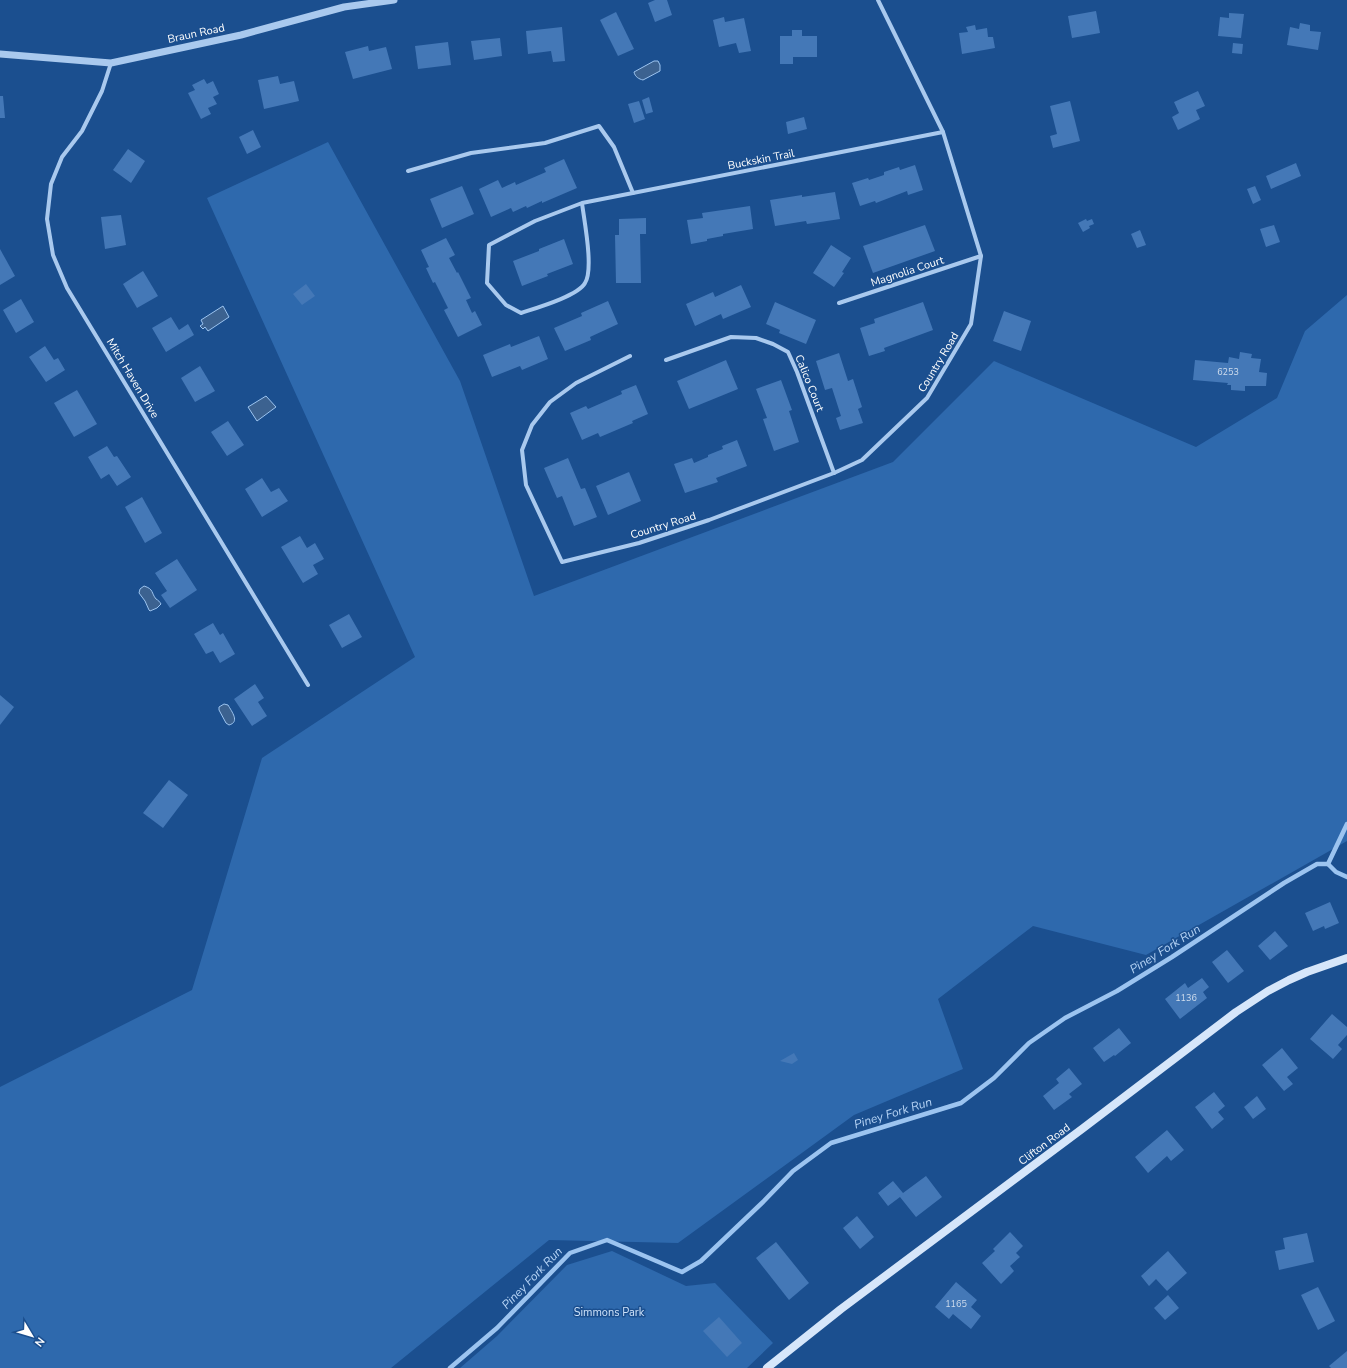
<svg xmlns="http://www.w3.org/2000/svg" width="1347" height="1368" viewBox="0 0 1347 1368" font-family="'Nunito Sans',sans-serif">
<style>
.green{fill:#2e69ad}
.water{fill:#3c6290;stroke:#9cc4f0}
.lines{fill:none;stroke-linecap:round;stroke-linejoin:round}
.stream{stroke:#9cc4f0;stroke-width:4.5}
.building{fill:#4478b7}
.minor{stroke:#a9c9ee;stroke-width:4}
.tertiary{stroke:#a9c9ee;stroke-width:7}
.secondary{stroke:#d6e6fa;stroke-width:8}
.labels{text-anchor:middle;stroke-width:3;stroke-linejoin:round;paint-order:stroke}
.number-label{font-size:9px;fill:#d0dded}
.street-label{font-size:11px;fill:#fff;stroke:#1b4f8f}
.park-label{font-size:11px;fill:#cfe3fa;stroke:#1b4f8f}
.water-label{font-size:12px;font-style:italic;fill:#b5d3f5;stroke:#1b4f8f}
</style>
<rect width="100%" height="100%" fill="#1b4f8f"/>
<!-- green -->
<g class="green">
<path d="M 328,142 L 460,381 L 534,596 L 893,462 L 994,361 L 1196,447 L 1277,398 L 1305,331 L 1347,295 L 1347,841 L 1146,955 L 1033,926 L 938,999 L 963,1069 L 854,1115 L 678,1243 L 549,1240 L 391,1368 L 0,1368 L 0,1087 L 192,990 L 262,758 L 415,657 L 207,198 Z"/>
<path d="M 612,1251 L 686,1286 L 715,1283 L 773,1343 L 747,1368 L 460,1368 L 497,1336 L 567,1265 Z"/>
</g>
<!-- water -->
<g class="water">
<path d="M 654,61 L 658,61 L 660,65 L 660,71 L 643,80 C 639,79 635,77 634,72 Z"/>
<path d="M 223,306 L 229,317 L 208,331 L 205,327 L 203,329 L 200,326 L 203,324 L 201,320 Z"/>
<path d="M 266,396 L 276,407 L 257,421 L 248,407 Z"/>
<path d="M 144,586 C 154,589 151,593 156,599 C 158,600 160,602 161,604 L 157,608 L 150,611 L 149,610 L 145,601 L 139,593 L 140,589 Z"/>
<path d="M 224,704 L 228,705 C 232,712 240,722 229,725 L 226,723 L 219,710 L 219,707 Z"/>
</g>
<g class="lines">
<!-- stream -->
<g class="stream">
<path d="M 1328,864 L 1336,872 L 1347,877"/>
<path d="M 450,1368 L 497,1328 L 570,1253 L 607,1240 L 661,1263 L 682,1272 L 701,1261 L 763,1202 L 793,1171 L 831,1143 L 961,1103 L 994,1078 L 1029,1043 L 1065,1018 L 1117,991 L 1172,957 L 1284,883 L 1317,864 L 1328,864 L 1347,824"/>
</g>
</g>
<!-- building -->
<g class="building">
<path d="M 655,0 L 667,0 L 672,15 L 655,22 L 648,3 Z"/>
<path d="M 1096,11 L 1100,33 L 1072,38 L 1068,16 Z"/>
<path d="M 616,12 L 634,49 L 618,56 L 600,20 Z"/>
<path d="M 1229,13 L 1244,14 L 1241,38 L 1218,36 L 1220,17 L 1229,18 Z"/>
<path d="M 724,17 L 725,22 L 744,18 L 751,51 L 739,53 L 736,43 L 719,47 L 713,20 Z"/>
<path d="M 1300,23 L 1310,25 L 1310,31 L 1321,32 L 1318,50 L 1287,45 L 1290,27 L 1299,29 Z"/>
<path d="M 975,25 L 976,30 L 987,28 L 988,37 L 993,37 L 995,48 L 962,54 L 959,33 L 968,32 L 966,27 Z"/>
<path d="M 562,27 L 565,61 L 553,62 L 551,51 L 528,54 L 526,31 Z"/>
<path d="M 792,30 L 802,30 L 802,36 L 817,36 L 817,57 L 793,57 L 793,64 L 780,64 L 780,36 L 792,36 Z"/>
<path d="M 500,38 L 502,56 L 474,60 L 471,41 Z"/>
<path d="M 448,42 L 451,65 L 418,69 L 415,46 Z"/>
<path d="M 1233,43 L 1243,44 L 1242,54 L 1232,53 Z"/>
<path d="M 368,46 L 369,51 L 386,47 L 392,69 L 353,79 L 345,52 Z"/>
<path d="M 278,76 L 280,84 L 294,81 L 299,101 L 264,109 L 258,80 Z"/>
<path d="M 204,79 L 207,84 L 213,81 L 219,94 L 213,97 L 217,104 L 208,108 L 211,114 L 201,119 L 188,93 L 195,90 L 192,85 Z"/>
<path d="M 1198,91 L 1205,106 L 1196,110 L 1200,119 L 1178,130 L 1172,117 L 1179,113 L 1174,102 Z"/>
<path d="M 0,96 L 3,96 L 5,118 L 0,118 Z"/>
<path d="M 649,97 L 653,112 L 646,114 L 642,100 Z"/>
<path d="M 639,101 L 645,119 L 634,123 L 628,104 Z"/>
<path d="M 1070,101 L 1080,141 L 1053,148 L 1050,136 L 1057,134 L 1050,106 Z"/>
<path d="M 804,117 L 807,129 L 788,134 L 786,122 Z"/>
<path d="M 253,130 L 261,147 L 247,154 L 239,137 Z"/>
<path d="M 128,149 L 145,161 L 131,183 L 113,170 Z"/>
<path d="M 564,159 L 577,188 L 542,203 L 542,201 L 527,208 L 526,206 L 513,212 L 511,208 L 491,217 L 479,189 L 498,180 L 502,188 L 515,182 L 516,185 L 546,172 L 544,168 Z"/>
<path d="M 1296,163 L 1301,176 L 1271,189 L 1266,176 Z"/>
<path d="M 915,165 L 923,190 L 908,195 L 907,191 L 876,203 L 875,201 L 860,206 L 852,183 L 868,178 L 869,180 L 884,175 L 884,172 L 899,167 L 900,170 Z"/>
<path d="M 462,186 L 474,214 L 442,228 L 430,199 Z"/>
<path d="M 1255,186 L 1261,200 L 1253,204 L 1247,189 Z"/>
<path d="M 835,192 L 840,219 L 807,224 L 806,221 L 775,226 L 770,200 L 802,195 L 802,197 Z"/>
<path d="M 750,206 L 753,229 L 723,234 L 723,236 L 707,239 L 707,241 L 691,244 L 687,220 L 703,218 L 702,213 Z"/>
<path d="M 121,215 L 126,245 L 105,249 L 101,217 Z"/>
<path d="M 646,218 L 646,234 L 640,234 L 641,283 L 616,283 L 615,235 L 619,235 L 619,219 Z"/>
<path d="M 1086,219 L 1087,221 L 1092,219 L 1094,224 L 1089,226 L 1090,228 L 1083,232 L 1078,223 Z"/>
<path d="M 925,225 L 935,251 L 873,273 L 863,246 Z"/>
<path d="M 1274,225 L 1280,242 L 1266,247 L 1260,229 Z"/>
<path d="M 1140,230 L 1146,245 L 1137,248 L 1131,234 Z"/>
<path d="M 446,238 L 455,255 L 449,258 L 457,273 L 458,272 L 471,298 L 466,300 L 472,313 L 475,311 L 482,325 L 458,337 L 444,310 L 448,308 L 435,282 L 433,283 L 426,268 L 429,267 L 421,250 Z"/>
<path d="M 564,239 L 573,264 L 547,274 L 548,276 L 522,286 L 513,261 L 539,251 L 539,249 Z"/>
<path d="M 831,245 L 851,258 L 842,272 L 844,273 L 834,287 L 813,273 Z"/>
<path d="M 0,249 L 15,276 L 0,285 Z"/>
<path d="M 143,271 L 158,296 L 137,308 L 123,284 Z"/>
<path d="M 306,284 L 315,296 L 302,305 L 293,294 Z"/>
<path d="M 741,285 L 751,307 L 723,319 L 721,314 L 695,326 L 686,304 L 713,292 L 715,297 Z"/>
<path d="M 21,299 L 34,322 L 16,333 L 3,310 Z"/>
<path d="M 608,301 L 618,324 L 590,337 L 591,340 L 565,351 L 554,328 L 582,316 L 581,313 Z"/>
<path d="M 775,302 L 816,320 L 806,344 L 779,333 L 780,330 L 766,324 Z"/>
<path d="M 923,302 L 933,330 L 884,348 L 885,351 L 869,356 L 860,328 L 875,323 L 874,319 Z"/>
<path d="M 1004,311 L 1031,321 L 1021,351 L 993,341 Z"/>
<path d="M 171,317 L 179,330 L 188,324 L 194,335 L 166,352 L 152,328 Z"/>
<path d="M 539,336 L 548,359 L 522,370 L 520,366 L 492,377 L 483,355 L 510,344 L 511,347 Z"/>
<path d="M 45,346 L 54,360 L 58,358 L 65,370 L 46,382 L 29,357 Z"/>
<path d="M 1240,352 L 1252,354 L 1251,358 L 1261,359 L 1259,372 L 1267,373 L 1266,386 L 1245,386 L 1245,391 L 1231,390 L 1231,385 L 1227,385 L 1228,383 L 1193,380 L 1195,360 L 1228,363 L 1229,357 L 1239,359 Z"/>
<path d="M 839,353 L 848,381 L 853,379 L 862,407 L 858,409 L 863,423 L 840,430 L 836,418 L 841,416 L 832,388 L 825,390 L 816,361 Z"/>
<path d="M 726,360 L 738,389 L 689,409 L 677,381 Z"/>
<path d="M 200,366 L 215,391 L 195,402 L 181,378 Z"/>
<path d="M 781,380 L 792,410 L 789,411 L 799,442 L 774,451 L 763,419 L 767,418 L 756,389 Z"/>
<path d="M 636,385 L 648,414 L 632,421 L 633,423 L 600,437 L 598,433 L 582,440 L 570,413 L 586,406 L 588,409 L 622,394 L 621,391 Z"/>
<path d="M 77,390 L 97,424 L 74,437 L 54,403 Z"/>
<path d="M 228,421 L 244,445 L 227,456 L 211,432 Z"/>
<path d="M 737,440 L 747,466 L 716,478 L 718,482 L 685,493 L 674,464 L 692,458 L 694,463 L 708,457 L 708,455 L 723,449 L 722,446 Z"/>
<path d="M 107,446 L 114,457 L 117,456 L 131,477 L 117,486 L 109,474 L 101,479 L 88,457 Z"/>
<path d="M 568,458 L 581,489 L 585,488 L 597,517 L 574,526 L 562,496 L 557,498 L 544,468 Z"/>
<path d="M 629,472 L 641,501 L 608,515 L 596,486 Z"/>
<path d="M 262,478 L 271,492 L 279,488 L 288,501 L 262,517 L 245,489 Z"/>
<path d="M 142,497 L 162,533 L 145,543 L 125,507 Z"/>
<path d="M 300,536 L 307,548 L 315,543 L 324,559 L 313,565 L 318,574 L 303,583 L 281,547 Z"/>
<path d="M 177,559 L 197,590 L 170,608 L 161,595 L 167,591 L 155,573 Z"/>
<path d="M 349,614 L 362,637 L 342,648 L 329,625 Z"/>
<path d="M 213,623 L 220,635 L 223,633 L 235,654 L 220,663 L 213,651 L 206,654 L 194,634 Z"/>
<path d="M 255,684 L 264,698 L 258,702 L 267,716 L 252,726 L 234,699 Z"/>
<path d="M 0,695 L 14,707 L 0,725 Z"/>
<path d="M 169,780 L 188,795 L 163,828 L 143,813 Z"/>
<path d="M 1330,902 L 1339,923 L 1325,929 L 1324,926 L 1313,931 L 1305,913 Z"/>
<path d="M 1275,931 L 1288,946 L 1270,960 L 1258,946 Z"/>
<path d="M 1227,950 L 1244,971 L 1228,983 L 1212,962 Z"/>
<path d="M 1202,978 L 1209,987 L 1203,992 L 1207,998 L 1180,1019 L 1165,999 L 1185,983 L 1188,988 Z"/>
<path d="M 1332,1014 L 1347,1027 L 1347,1035 L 1338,1045 L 1342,1049 L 1333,1059 L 1310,1039 Z"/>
<path d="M 1119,1028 L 1131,1043 L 1115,1056 L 1114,1055 L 1104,1062 L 1093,1048 Z"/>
<path d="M 1282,1048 L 1298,1068 L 1287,1077 L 1293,1084 L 1284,1091 L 1262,1065 Z"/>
<path d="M 794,1053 L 798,1060 L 792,1064 L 780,1061 Z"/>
<path d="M 1069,1068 L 1082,1084 L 1069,1094 L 1072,1097 L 1054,1110 L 1043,1096 L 1059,1083 L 1056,1079 Z"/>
<path d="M 1214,1092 L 1225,1106 L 1218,1112 L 1224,1119 L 1212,1129 L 1195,1107 Z"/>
<path d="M 1257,1096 L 1266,1109 L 1253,1119 L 1244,1107 Z"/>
<path d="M 1167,1130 L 1184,1150 L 1171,1161 L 1167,1156 L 1148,1173 L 1135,1157 Z"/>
<path d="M 926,1176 L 942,1197 L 916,1217 L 900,1197 L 888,1206 L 878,1193 L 893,1181 L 903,1193 Z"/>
<path d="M 857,1216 L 874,1237 L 860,1249 L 843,1228 Z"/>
<path d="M 1010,1232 L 1023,1246 L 1016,1253 L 1020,1257 L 1010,1266 L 1014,1271 L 1001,1284 L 982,1263 L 995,1251 L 993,1249 Z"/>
<path d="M 1307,1233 L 1314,1262 L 1279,1270 L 1275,1251 L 1285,1249 L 1283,1238 Z"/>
<path d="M 776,1242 L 809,1283 L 789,1300 L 756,1258 Z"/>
<path d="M 1168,1251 L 1187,1273 L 1167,1291 L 1156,1279 L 1149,1286 L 1141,1276 Z"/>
<path d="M 956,1282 L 977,1300 L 971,1307 L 981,1316 L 971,1329 L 953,1314 L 949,1319 L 935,1307 Z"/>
<path d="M 1318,1287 L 1335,1321 L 1318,1330 L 1301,1295 Z"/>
<path d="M 1168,1295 L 1179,1308 L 1165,1320 L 1154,1308 Z"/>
<path d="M 719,1317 L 742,1343 L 727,1357 L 703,1331 Z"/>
<path d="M 1347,1351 L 1347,1368 L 1331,1368 L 1329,1366 Z"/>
</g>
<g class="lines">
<!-- minor -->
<g class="minor">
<path d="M 111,63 L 102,91 L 82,131 L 62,157 L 51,184 L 47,219 L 53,255 L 67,288 L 308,685"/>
<path d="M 408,171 L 471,153 L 545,143 L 599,126 L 614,147 L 633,193"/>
<path d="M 582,203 C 584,220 594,269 585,283 C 578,296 536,308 521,313 L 506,305 L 487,283 L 489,245 L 535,221 L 582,203 L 943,132"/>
<path d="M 839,303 L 981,256"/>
<path d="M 630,356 L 576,383 L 550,402 L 532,425 L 522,450 L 526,485 L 562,562 L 639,543 L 709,520 L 834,473 L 862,460 L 927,398 L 971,324 L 981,256 L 943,132 L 878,0"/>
<path d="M 666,360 L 731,337 L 756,338 L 773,344 L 788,352 L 797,372 L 834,473"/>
</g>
<!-- tertiary -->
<path class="tertiary" d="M 0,54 L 111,63 L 241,35 L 344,7 L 394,0"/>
<!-- secondary -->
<path class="secondary" d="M 767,1368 L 841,1309 L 1082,1129 L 1236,1012 L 1268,991 L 1289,980 L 1307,972 L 1347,958"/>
</g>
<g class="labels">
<!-- number labels -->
<g class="number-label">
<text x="1228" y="375">6253</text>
<text x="1186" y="1001">1136</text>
<text x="956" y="1307">1165</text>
</g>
<!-- street labels -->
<g class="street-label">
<text transform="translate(196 33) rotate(-12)" y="4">Braun Road</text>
<text transform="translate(761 159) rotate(-11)" y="4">Buckskin Trail</text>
<text transform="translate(907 271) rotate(-18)" y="4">Magnolia Court</text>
<text transform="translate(938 362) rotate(-59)" y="4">Country Road</text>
<text transform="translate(133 378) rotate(59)" y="4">Mitch Haven Drive</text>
<text transform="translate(810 383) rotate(68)" y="4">Calico Court</text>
<text transform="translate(663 525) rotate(-17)" y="4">Country Road</text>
<text transform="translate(1044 1144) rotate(-37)" y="4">Clifton Road</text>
</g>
<!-- park labels -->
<g class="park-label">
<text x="609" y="1316">Simmons Park</text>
</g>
<!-- water labels -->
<g class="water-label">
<text transform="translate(1165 949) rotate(-32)" y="4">Piney Fork Run</text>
<text transform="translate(893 1113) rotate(-17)" y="4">Piney Fork Run</text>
<text transform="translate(532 1278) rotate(-46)" y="4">Piney Fork Run</text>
</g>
</g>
<!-- north arrow -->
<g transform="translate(32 1336) rotate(128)" stroke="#1b4f8f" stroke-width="3" paint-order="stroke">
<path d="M0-3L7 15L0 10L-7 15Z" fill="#ffffff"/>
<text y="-6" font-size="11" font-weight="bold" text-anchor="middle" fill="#ffffff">N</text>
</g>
</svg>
